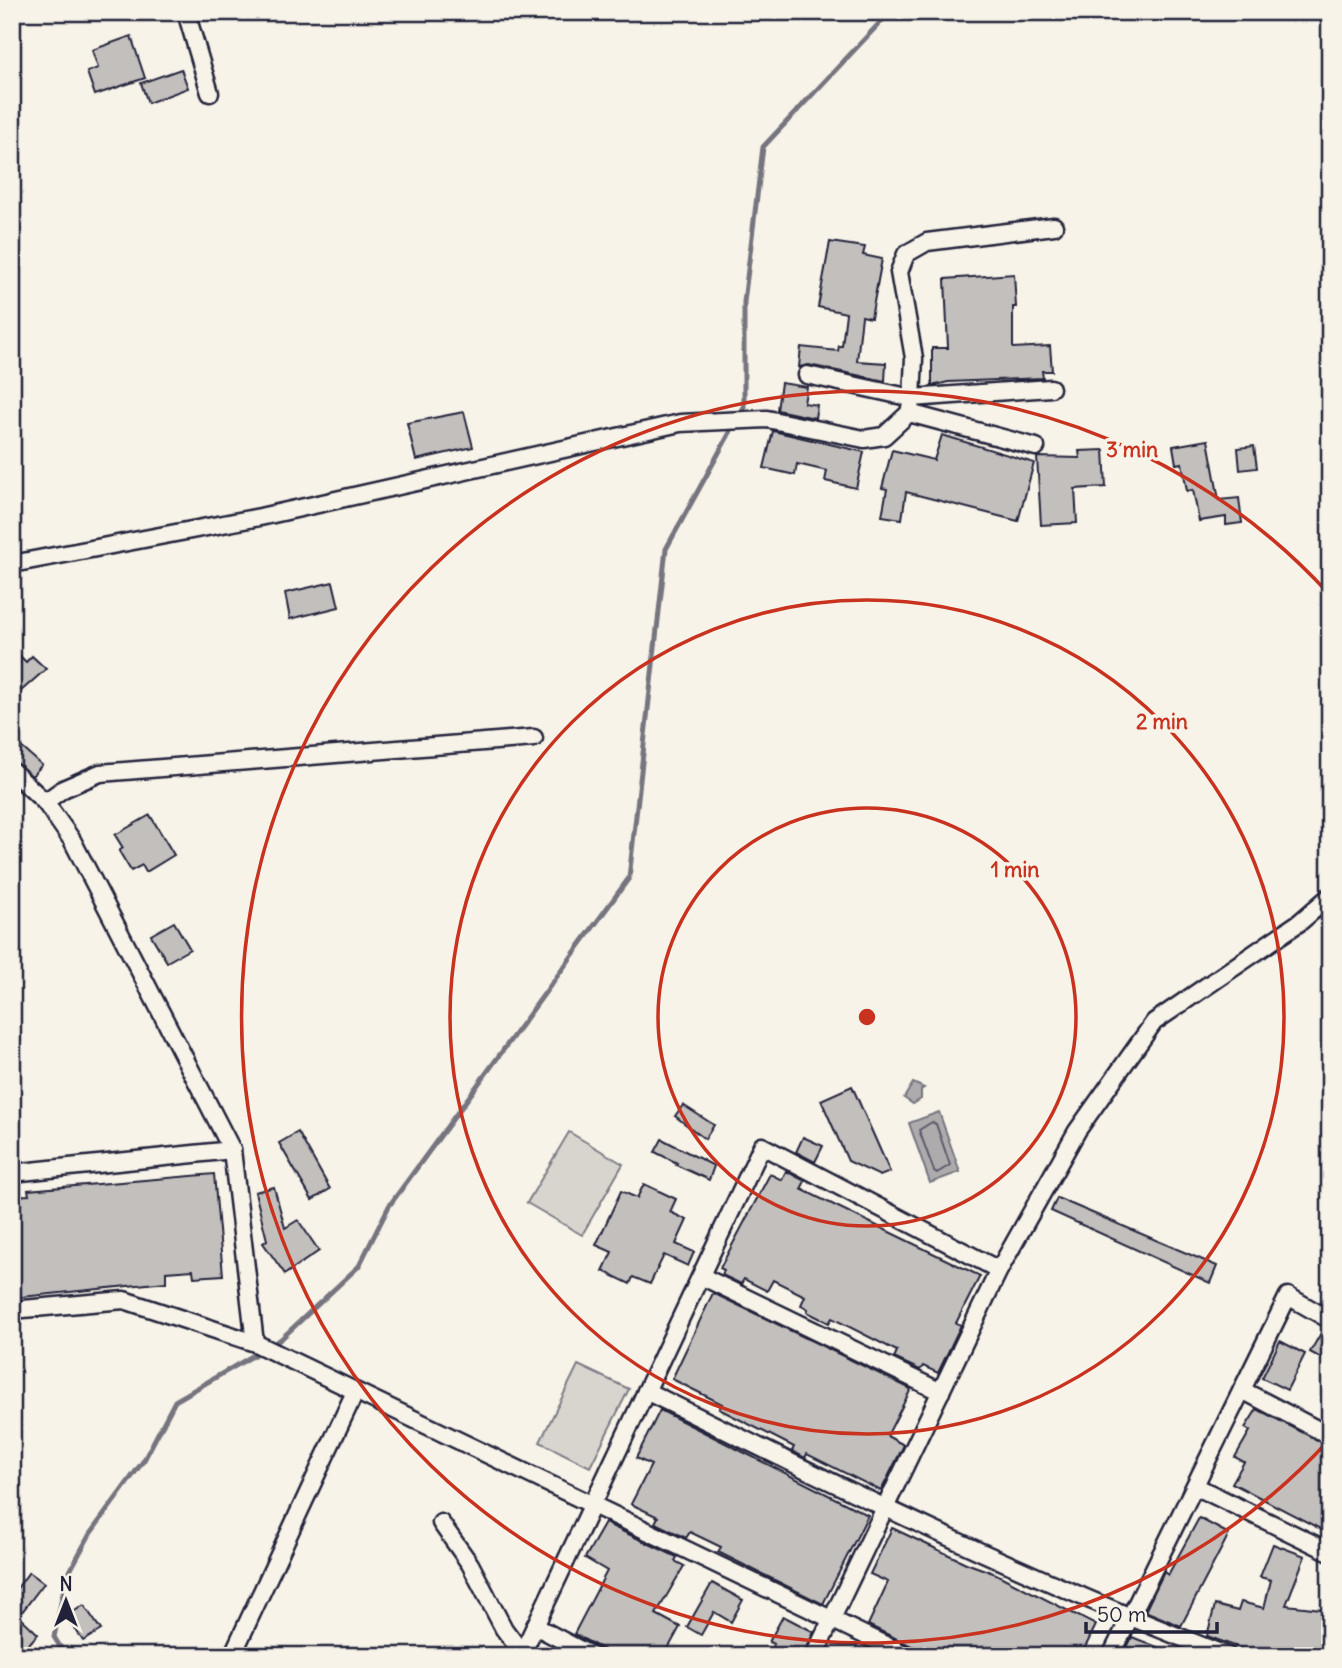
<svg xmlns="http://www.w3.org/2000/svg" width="1342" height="1668" viewBox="0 0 1342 1668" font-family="Delius,sans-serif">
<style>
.pitch{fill:#d8d5cf;stroke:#7d7c85;stroke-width:2}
.water{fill:#aeabad;stroke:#76747f;stroke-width:2}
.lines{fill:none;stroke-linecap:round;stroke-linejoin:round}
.shore{stroke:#5a5969;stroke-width:2}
.stream{stroke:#76747f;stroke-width:5}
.building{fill:#c2bfbd;stroke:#22223b;stroke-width:2}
.street-casing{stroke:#22223b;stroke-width:21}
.street{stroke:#f7f3e8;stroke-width:16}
.ring{fill:none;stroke:#c8321e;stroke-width:3.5}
.centre{fill:#c8321e;stroke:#f7f3e8;stroke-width:3.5}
.ring-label{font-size:21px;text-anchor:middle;font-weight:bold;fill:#c8321e;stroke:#f7f3e8;stroke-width:7;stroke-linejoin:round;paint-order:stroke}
</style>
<rect width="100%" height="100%" fill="#f7f3e8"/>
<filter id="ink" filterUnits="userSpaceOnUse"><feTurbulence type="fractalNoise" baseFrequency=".0143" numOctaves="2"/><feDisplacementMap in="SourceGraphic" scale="14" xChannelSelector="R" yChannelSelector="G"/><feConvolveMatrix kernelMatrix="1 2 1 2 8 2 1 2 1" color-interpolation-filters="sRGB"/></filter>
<g filter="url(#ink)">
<!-- pitch -->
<g class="pitch">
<path d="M 569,1132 L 623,1164 L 582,1235 L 527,1203 Z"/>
<path d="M 578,1365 L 629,1389 L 590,1467 L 540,1442 Z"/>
</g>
<!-- water -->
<g class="water">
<path d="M 913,1083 L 924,1088 L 921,1090 L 921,1099 L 913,1104 L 904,1098 Z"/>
<path d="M 939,1112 L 960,1172 L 930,1183 L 909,1123 Z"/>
</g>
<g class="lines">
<!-- shore -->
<path class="shore" d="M 932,1122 L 936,1124 L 950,1165 L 937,1173 L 934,1171 L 919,1130 Z"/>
<!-- stream -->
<g class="stream">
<path d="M 270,1346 L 281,1339 L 359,1266 L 389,1206 L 629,878 L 666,549 L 744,407 L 744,302 L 763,147 L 890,12"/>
<path d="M 66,1656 L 54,1637 L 65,1583 L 72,1567 L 90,1534 L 144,1460 L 175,1401 L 261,1351"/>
</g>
</g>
<!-- building -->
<g class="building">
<path d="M 131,36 L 145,78 L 95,95 L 87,72 L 98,68 L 92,50 Z"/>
<path d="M 181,69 L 188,88 L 148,103 L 141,83 Z"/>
<path d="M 830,242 L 865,247 L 863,255 L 882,259 L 871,318 L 862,316 L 857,361 L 886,363 L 885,381 L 809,365 L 799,367 L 801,347 L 838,351 L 839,346 L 842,346 L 846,313 L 818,307 Z"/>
<path d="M 1014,274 L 1016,307 L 1013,307 L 1013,348 L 1050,346 L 1052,371 L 1042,371 L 1043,378 L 948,382 L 932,386 L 932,348 L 948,348 L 945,279 Z"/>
<path d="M 781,383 L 807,387 L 804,403 L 817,405 L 815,418 L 777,410 Z"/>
<path d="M 464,412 L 473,447 L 416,460 L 407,423 Z"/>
<path d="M 773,431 L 864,452 L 856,488 L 825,481 L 827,471 L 797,464 L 795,475 L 764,468 Z"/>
<path d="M 942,435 L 1034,463 L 1018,521 L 906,492 L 902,519 L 882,516 L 887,489 L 882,488 L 892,450 L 934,460 Z"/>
<path d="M 1208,440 L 1219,500 L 1239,498 L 1242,523 L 1226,525 L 1226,517 L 1199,521 L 1193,490 L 1187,491 L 1182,463 L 1176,464 L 1173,446 Z"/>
<path d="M 1254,446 L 1257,468 L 1240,470 L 1238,448 Z"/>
<path d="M 1104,450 L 1106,487 L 1075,489 L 1077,523 L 1041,525 L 1037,457 L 1080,458 L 1079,451 Z"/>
<path d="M 333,582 L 339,607 L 290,619 L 285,593 Z"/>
<path d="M 20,656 L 26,662 L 32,656 L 46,669 L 12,699 L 12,665 Z"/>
<path d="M 12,739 L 42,765 L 32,776 L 12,760 Z"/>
<path d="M 150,815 L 174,855 L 146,872 L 142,865 L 131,871 L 119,851 L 123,848 L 115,835 Z"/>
<path d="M 174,922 L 190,949 L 167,962 L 151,935 Z"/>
<path d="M 852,1086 L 890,1172 L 880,1176 L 848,1161 L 821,1100 Z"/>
<path d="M 683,1105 L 714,1125 L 705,1139 L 675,1116 Z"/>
<path d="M 298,1132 L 330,1189 L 312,1200 L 279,1143 Z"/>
<path d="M 803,1137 L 823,1146 L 815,1162 L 796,1152 Z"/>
<path d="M 662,1139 L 714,1166 L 709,1180 L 676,1165 L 677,1163 L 655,1152 Z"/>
<path d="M 786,1171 L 805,1181 L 801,1189 L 980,1276 L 956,1323 L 961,1325 L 938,1373 L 923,1366 L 920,1370 L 894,1358 L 897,1351 L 832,1318 L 829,1323 L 807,1312 L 808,1309 L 801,1305 L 805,1296 L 773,1280 L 767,1291 L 744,1279 L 741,1284 L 722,1275 L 724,1270 L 720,1268 L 770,1174 L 782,1180 Z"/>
<path d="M 214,1174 L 223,1275 L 194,1277 L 193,1270 L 166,1272 L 166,1282 L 12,1298 L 12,1196 L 29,1195 L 28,1190 Z"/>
<path d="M 644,1184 L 676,1199 L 670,1212 L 687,1220 L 676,1244 L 694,1252 L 688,1266 L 664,1255 L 650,1284 L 633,1277 L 630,1284 L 603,1271 L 612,1252 L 596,1245 L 621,1191 L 637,1198 Z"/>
<path d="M 274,1187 L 285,1228 L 298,1220 L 319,1251 L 285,1274 L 263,1243 L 267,1240 L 255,1192 Z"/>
<path d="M 1057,1198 L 1217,1266 L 1210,1283 L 1051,1211 Z"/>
<path d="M 713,1293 L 911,1389 L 887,1436 L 904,1445 L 881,1491 L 807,1454 L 805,1458 L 792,1451 L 794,1447 L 719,1409 L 722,1404 L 672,1379 Z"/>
<path d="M 1324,1328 L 1330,1330 L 1330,1363 L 1310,1352 Z"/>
<path d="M 1280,1341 L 1305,1354 L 1287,1390 L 1262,1378 Z"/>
<path d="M 1257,1409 L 1330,1446 L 1330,1534 L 1232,1483 L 1244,1462 L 1235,1457 L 1250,1431 L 1245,1428 Z"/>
<path d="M 660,1410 L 868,1515 L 823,1604 L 718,1552 L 721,1547 L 690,1532 L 686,1538 L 655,1523 L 658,1517 L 631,1504 L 651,1465 L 636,1458 Z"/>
<path d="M 1199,1518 L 1229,1534 L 1181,1626 L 1145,1611 L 1164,1572 L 1168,1575 Z"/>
<path d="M 605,1523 L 677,1557 L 675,1561 L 684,1566 L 656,1614 L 680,1627 L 664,1656 L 615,1656 L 574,1634 L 607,1571 L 585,1558 Z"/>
<path d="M 892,1528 L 966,1563 L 996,1574 L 1096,1625 L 1081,1656 L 932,1656 L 868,1625 L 888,1582 L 870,1574 Z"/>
<path d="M 1273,1544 L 1305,1556 L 1286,1605 L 1330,1610 L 1330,1656 L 1277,1651 L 1276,1654 L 1252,1648 L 1251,1652 L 1207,1636 L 1215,1605 L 1238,1611 L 1241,1602 L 1264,1608 L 1271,1580 L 1260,1577 Z"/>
<path d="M 29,1572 L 44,1583 L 19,1616 L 38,1634 L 18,1656 L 12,1656 L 12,1595 Z"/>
<path d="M 712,1583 L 743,1600 L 731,1622 L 714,1612 L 701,1635 L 687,1627 Z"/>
<path d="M 84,1605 L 101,1630 L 83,1641 L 67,1616 Z"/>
<path d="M 783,1616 L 814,1632 L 803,1656 L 767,1656 L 774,1644 L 769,1642 Z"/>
<path d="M 1132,1637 L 1177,1655 L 1177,1656 L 1123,1656 Z"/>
</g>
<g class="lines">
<defs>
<g id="street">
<path d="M 186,12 L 210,93"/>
<path d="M 807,375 L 912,398 L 1051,388"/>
<path d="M 909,413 L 1036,447"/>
<path d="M 12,564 L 260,517 L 680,423 L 767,419 L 864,439 L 884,436 L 909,413 L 912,398 L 914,358 L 899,272 L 906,254 L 927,242 L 1054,226"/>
<path d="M 12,771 L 45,802 L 72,840 L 232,1150 L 255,1343"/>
<path d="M 45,802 L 63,789 L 100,773 L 534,738"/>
<path d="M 12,1173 L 232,1150"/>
<path d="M 701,1276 L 941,1392"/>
<path d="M 12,1310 L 124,1300 L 255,1343 L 908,1656"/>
<path d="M 1242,1390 L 1330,1436"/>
<path d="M 646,1391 C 837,1486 1028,1579 1228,1656"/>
<path d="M 1195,1486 L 1330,1552"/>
<path d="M 441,1523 L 470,1564 L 504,1629 L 522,1653"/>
<path d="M 535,1626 L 592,1656"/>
<path d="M 232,1656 L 355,1392"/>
<path d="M 521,1656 L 762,1146 L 999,1270"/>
<path d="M 814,1656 L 999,1270 L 1077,1131 L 1154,1022 L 1300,922 L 1330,896"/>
<path d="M 1111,1656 L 1288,1296 L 1330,1320"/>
</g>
</defs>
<!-- street casing -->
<use href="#street" class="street-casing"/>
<!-- street -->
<use href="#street" class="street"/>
</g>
</g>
<!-- distance rings -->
<g class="ring">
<circle cx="867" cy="1017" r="209"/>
<circle cx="867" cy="1017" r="417"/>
<path d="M1329 1440A626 626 0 1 1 1329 594"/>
</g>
<circle cx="867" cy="1017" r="10" class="centre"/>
<g class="ring-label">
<text x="1132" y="457">3 min</text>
<text x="1162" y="729">2 min</text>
<text x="1015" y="877">1 min</text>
</g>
<!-- margin -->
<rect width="1342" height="1668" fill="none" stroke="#f7f3e8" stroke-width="42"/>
<rect x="21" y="21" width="1300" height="1626" fill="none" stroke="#22223b" stroke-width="2.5" filter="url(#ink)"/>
<!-- north arrow -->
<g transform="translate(66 1601)" stroke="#f7f3e8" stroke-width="5" paint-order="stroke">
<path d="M0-5L12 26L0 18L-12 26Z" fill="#22223b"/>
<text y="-10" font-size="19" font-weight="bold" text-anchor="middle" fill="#22223b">N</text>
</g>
<!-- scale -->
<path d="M1086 1622v10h131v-10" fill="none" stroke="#22223b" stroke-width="3.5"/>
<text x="1097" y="1622" font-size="21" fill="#22223b" stroke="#f7f3e8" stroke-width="5" paint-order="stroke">50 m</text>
</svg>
